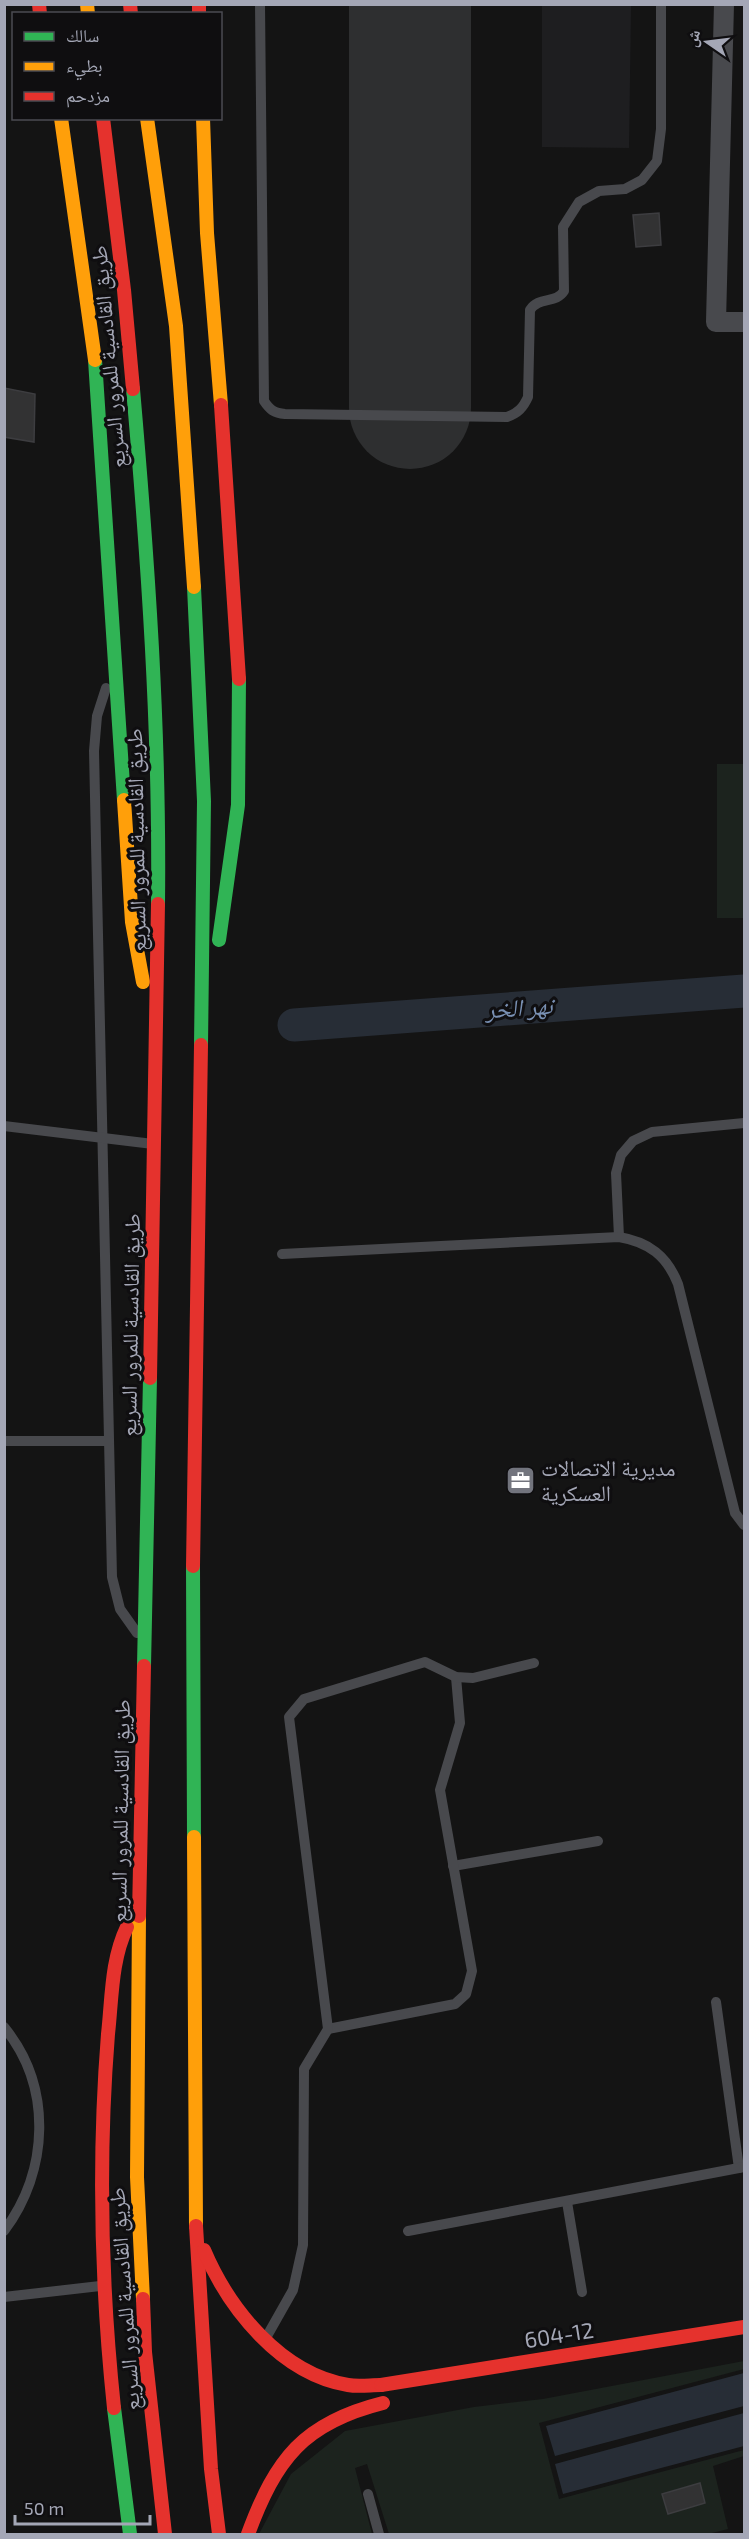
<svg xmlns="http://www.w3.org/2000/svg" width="749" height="2539" viewBox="0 0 749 2539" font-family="'Exo 2','Noto Naskh Arabic',sans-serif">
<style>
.built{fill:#1e1e20}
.green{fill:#1c231e}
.water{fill:#272d36}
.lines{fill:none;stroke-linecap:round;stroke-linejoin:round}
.river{stroke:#272d36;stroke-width:33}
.runway{stroke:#2e2f30;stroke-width:122}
.building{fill:#323233;stroke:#3d3d40;stroke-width:1.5}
.lane{stroke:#48494d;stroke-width:10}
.street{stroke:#48494d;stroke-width:20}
.fast{stroke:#30b455;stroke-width:14}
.slow{stroke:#ff9f0a;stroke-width:14}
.jam{stroke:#e5322d;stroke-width:14}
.labels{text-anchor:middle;stroke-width:6;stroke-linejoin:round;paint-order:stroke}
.street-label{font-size:22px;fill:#a4a7b6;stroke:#0f0e10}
.poi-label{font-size:22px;fill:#a4a7b6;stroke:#0f0e10;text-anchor:start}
.water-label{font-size:24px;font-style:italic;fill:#7990b3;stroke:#0f0e10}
</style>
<rect width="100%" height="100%" fill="#141414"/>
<!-- built -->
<path class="built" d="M 542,5 L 631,5 L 629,148 L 542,147 Z"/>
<!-- green -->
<g class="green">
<rect x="717" y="764" width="27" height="154"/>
<path d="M 744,2361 L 744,2369 L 539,2423 L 559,2499 L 744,2450 L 744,2456 L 713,2466 L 728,2529 L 708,2534 L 389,2534 L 367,2464 L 355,2468 L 372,2534 L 259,2534 L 291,2474 L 345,2431 L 474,2407 L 543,2399 Z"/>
</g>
<!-- water -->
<g class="water">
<path d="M 744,2373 L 744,2406 L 555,2456 L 546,2426 Z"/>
<path d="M 744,2413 L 744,2446 L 563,2494 L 555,2464 Z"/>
</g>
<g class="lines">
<!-- river -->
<path class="river" d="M 294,1025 L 744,991"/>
<!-- runway -->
<path class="runway" d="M 410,408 L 410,4"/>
</g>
<!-- building -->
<g class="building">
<path d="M 659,213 L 661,245 L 636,247 L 633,215 Z"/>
<path d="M 4,388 L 35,394 L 34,442 L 4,437 Z"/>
<path d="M 700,2483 L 705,2503 L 668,2514 L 662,2494 Z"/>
</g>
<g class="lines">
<!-- lane -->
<g class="lane">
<path d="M 260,4 L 264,401 C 270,410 274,413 285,414 L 507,417 C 518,413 523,408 528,397 L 530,310 C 539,296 556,304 564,291 L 563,227 L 579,202 L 599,191 L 625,189 L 642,180 L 657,161 L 661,129 L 661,4"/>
<path d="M 106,688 L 97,716 L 94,751 L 112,1577 L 120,1609 L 137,1633"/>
<path d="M 4,1126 L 153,1144"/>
<path d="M 619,1237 L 616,1173 L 621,1155 L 633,1141 L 652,1132 L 744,1123"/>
<path d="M 282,1254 L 619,1237 C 649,1242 667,1256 678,1284 L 735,1513 L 744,1525"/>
<path d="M 4,1441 L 109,1441"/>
<path d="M 453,1866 L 598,1841"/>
<path d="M 716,2002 L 739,2168"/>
<path d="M 4,2027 C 53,2087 49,2171 4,2231"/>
<path d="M 328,2029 L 455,2004 L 466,1994 L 472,1971 L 440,1790 L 460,1723 L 456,1677"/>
<path d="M 567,2202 L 582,2292"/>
<path d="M 408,2231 L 744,2167"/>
<path d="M 4,2297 L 100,2286"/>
<path d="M 267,2336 L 293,2290 L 303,2245 L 304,2069 L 328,2029 L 289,1717 L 304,1699 L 425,1662 L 456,1677 L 473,1678 L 534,1663"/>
<path d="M 368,2494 L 379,2534"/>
</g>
<!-- street -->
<path class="street" d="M 724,4 L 716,322 L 744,322"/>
<!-- fast -->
<g class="fast">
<path d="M 95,360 L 124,800"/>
<path d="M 133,389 C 148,561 160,732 158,904"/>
<path d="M 194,587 L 204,801 L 201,1045"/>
<path d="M 219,940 L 238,805 L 239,679"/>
<path d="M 193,1566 L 194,1837"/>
<path d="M 144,1666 L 150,1378"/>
<path d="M 114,2408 L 130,2534"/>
</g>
<!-- slow -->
<g class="slow">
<path d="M 87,4 L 88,14"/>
<path d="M 61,118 L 95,360"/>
<path d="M 147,118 L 176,326 L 194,587"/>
<path d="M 203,118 L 207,233 L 221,405"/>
<path d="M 124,800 L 132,922 L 143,982"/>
<path d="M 194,1837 L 196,2226"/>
<path d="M 139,1916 L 137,2177 L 143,2299"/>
</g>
<!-- jam -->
<g class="jam">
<path d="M 39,4 L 40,14"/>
<path d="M 130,4 L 131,14"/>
<path d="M 199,4 L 199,14"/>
<path d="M 103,118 L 124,290 L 133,389"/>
<path d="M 221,405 L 239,679"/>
<path d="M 150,1378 L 158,904"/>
<path d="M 193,1566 L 201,1045"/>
<path d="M 139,1916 L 144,1666"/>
<path d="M 196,2226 L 211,2469 L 219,2534"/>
<path d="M 204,2250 C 229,2309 281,2374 348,2385 C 359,2387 370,2385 381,2385"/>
<path d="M 143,2299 L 145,2352 L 165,2534"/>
<path d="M 381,2385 L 744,2327"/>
<path d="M 114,2408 C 101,2284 98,2159 108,2034 C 112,1999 111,1960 127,1927"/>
<path d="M 248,2534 C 276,2459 303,2423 383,2403"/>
</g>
</g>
<!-- icons -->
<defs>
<symbol id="office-square" viewBox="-11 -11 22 22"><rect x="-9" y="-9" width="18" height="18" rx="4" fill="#72747d" stroke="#0f0e10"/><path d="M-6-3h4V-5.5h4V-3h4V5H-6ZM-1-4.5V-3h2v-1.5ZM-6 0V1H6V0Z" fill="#fff"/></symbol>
</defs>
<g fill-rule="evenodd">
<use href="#office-square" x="504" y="1464" width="33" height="33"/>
</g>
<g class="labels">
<!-- street labels -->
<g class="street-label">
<text transform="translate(108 357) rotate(-95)" y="8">طريق القادسية للمرور السريع</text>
<text transform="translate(136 840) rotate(-91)" y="8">طريق القادسية للمرور السريع</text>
<text transform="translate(130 1325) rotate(-89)" y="8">طريق القادسية للمرور السريع</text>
<text transform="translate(120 1811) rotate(-89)" y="8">طريق القادسية للمرور السريع</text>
<text transform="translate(124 2299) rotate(-94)" y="8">طريق القادسية للمرور السريع</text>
<text transform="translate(559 2335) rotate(-9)" y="8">604-12</text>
</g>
<!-- poi labels -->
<g class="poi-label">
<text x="541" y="1476">مديرية الاتصالات<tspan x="541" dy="25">العسكرية</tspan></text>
</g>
<!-- water labels -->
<g class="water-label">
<text transform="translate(519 1008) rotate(-4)" y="8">نهر الخر</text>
</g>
</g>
<!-- border -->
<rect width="749" height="2539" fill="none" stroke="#a4a7b6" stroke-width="12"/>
<!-- legend -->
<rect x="12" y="12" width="210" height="108" fill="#0f0e10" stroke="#4b4b52" stroke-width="1.5"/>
<rect x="24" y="32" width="30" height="9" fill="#30b455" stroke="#4b4b52" stroke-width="1.5"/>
<text x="66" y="42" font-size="18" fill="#a4a7b6">سالك</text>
<rect x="24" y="62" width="30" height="9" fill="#ff9f0a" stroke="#4b4b52" stroke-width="1.5"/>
<text x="66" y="72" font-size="18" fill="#a4a7b6">بطيء</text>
<rect x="24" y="92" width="30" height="9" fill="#e5322d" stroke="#4b4b52" stroke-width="1.5"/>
<text x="66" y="102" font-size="18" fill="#a4a7b6">مزدحم</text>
<!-- north arrow -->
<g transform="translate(707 42) rotate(284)" stroke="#0f0e10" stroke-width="4.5" paint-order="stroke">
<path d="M0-4.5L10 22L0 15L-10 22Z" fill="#a4a7b6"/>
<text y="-9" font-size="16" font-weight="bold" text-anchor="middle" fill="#a4a7b6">ش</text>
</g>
<!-- scale -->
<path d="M15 2515v9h135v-9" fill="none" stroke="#a4a7b6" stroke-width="3"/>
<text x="24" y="2515" font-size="18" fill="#a4a7b6" stroke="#0f0e10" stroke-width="4.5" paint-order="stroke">50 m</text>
</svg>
